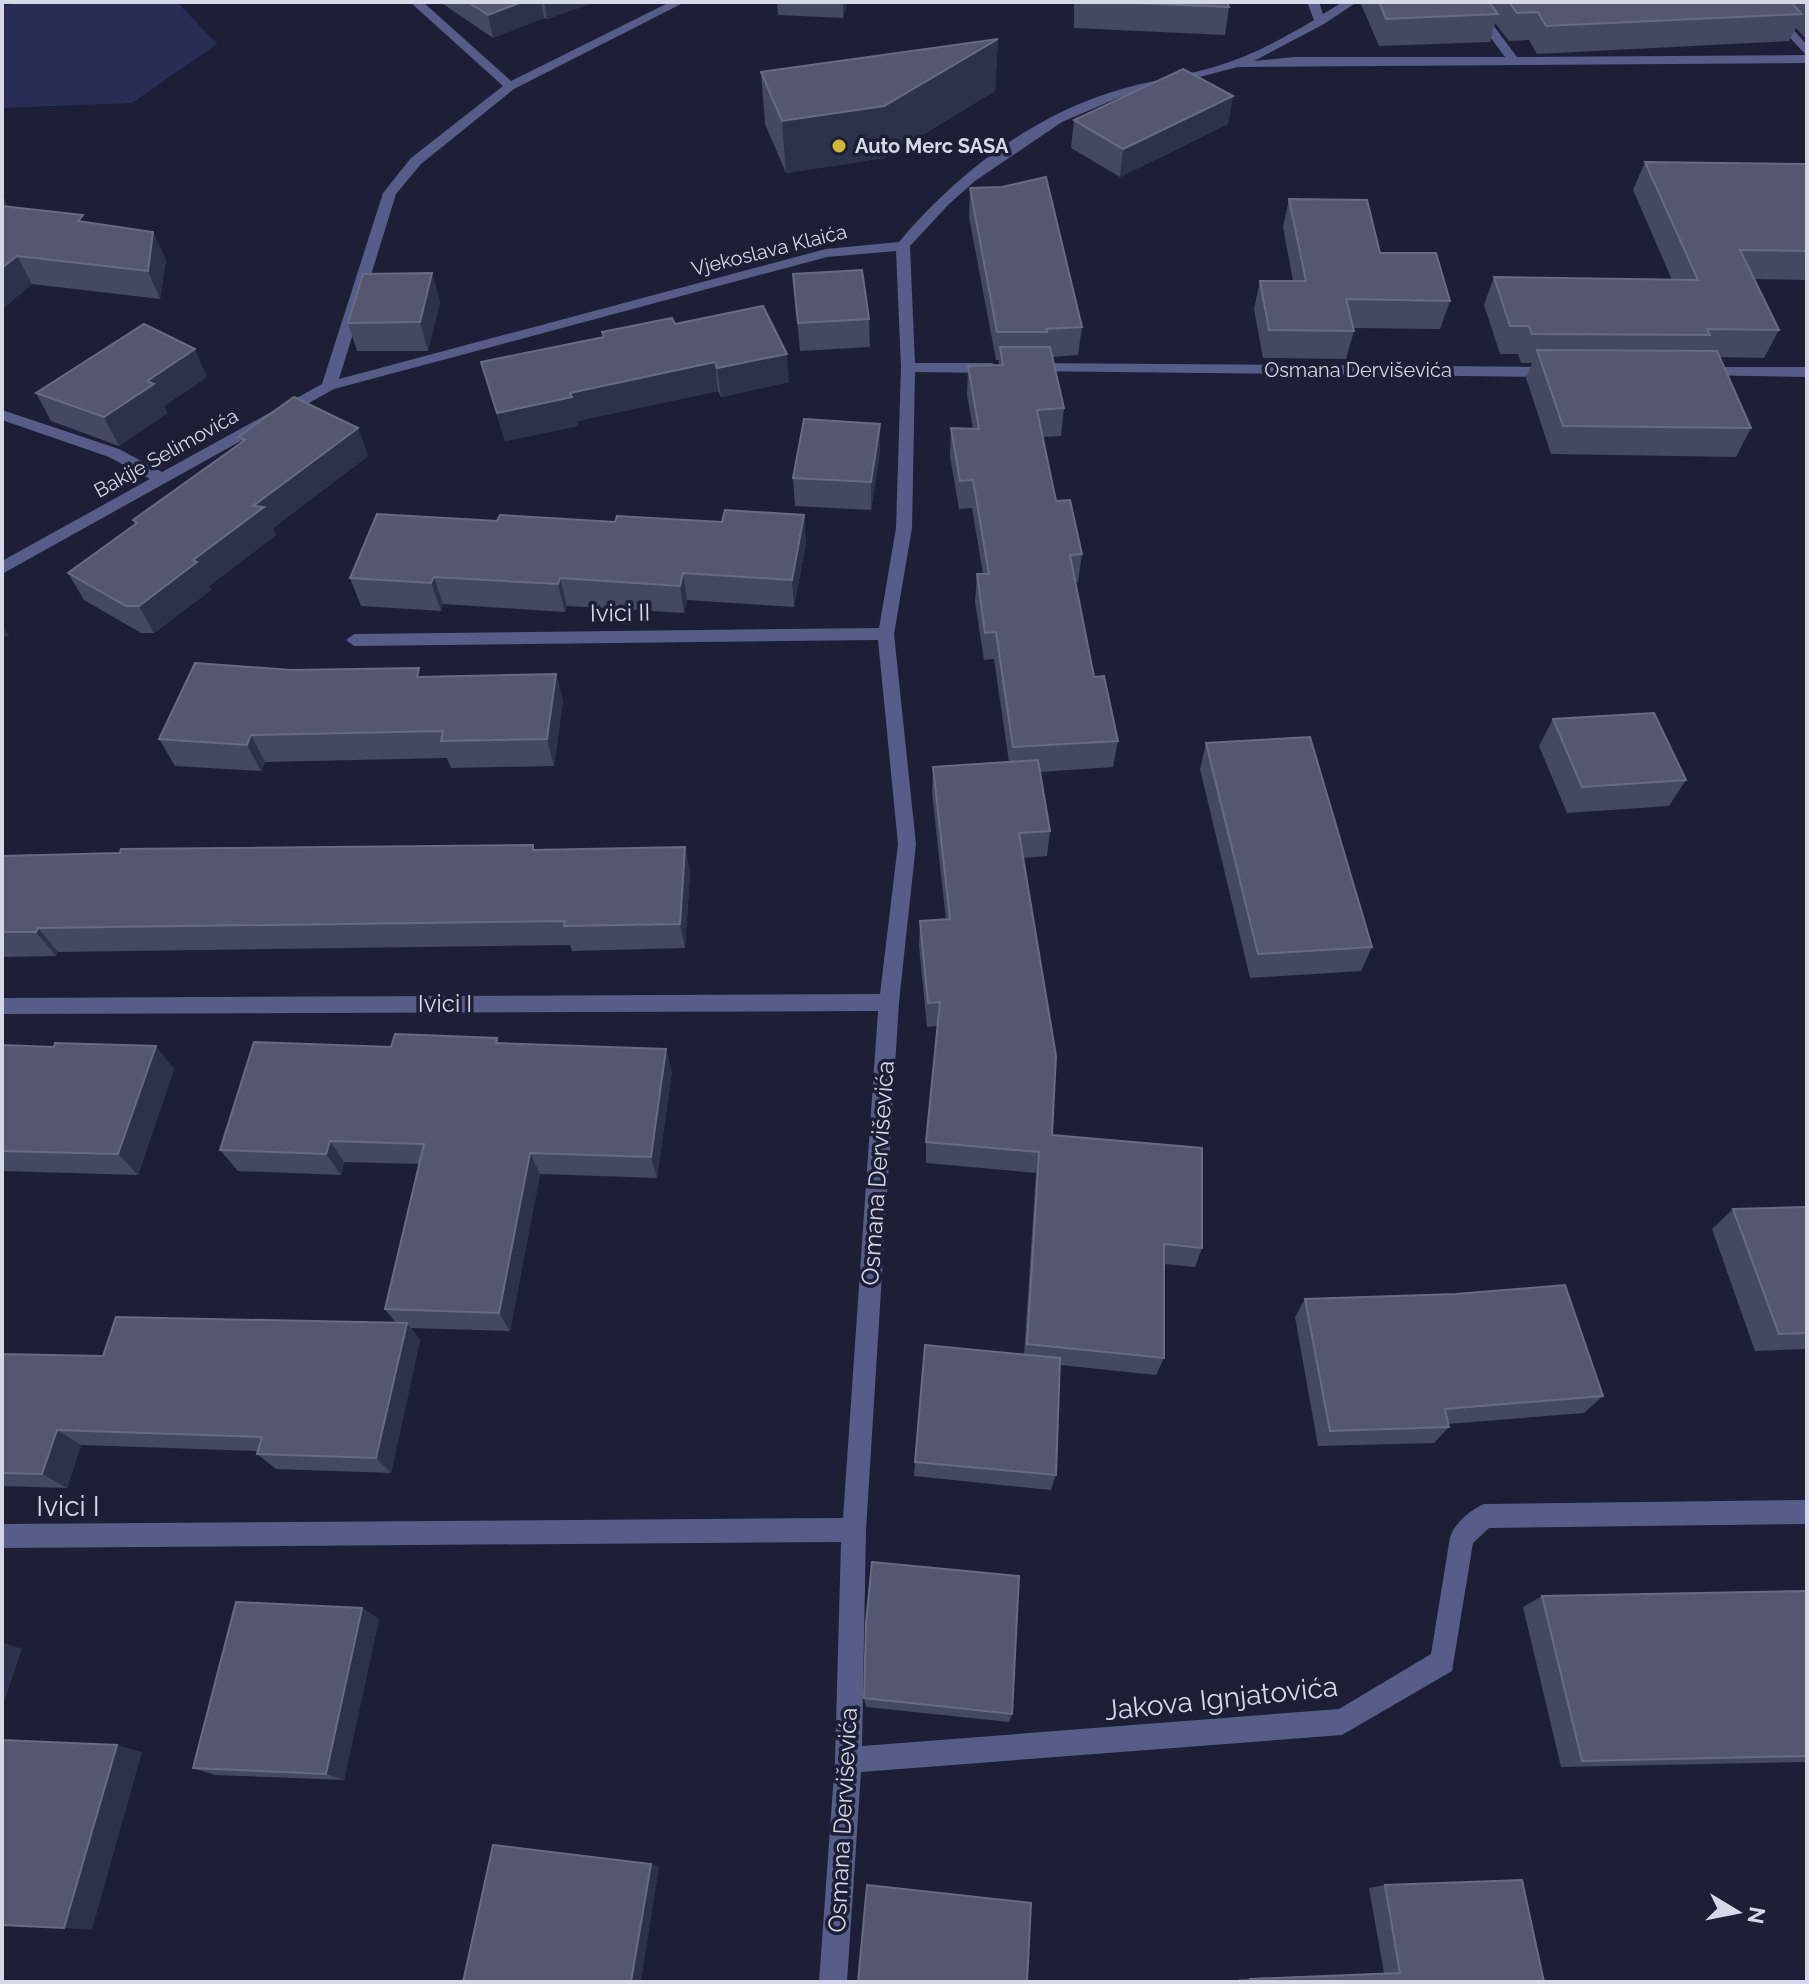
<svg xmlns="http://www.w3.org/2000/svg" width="1809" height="1984" viewBox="0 0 1809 1984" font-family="Raleway,sans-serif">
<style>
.green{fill:#292d56}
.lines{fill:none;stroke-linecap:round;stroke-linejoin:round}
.minor{fill:#575d88;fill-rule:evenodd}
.wall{fill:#444860}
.shaded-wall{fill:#2d3149}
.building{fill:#54576f;stroke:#686c82;stroke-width:2}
.poi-dot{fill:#d2b736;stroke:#1c1f36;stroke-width:3}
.labels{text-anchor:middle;stroke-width:7;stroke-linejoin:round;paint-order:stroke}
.far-poi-label{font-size:20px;font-weight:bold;fill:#d5d8e8;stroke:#1c1f36;text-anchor:start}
.far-street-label{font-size:20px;fill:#d5d8e8;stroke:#1c1f36}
.street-label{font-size:24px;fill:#d5d8e8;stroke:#1c1f36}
.near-street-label{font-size:28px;fill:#d5d8e8;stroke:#1c1f36}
</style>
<rect width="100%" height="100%" fill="#1c1f36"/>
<!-- green -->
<path class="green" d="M 24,2 L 177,2 L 217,44 L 132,103 L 2,108 L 2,6 Z"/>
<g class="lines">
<!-- minor -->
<g class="minor">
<path d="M 410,2 L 423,2 L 511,81 L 670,2 L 685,2 L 514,89 L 421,164 L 396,194 L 339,379 L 826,249 L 899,242 C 953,177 1030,117 1112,92 C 1145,81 1180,77 1214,67 C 1249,57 1282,39 1314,20 L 1307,2 L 1319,2 L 1323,14 L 1343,2 L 1357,2 L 1324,24 L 1254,61 L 1294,57 L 1505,57 L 1464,2 L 1476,2 L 1517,57 L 1806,55 L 1757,2 L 1769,2 L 1807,45 L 1807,63 L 1238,67 L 1118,98 L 1062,122 L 975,181 L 949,204 L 910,246 L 915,363 L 992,363 L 999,368 L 992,373 L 915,372 L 912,528 L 894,634 L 916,844 L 899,1002 L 866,1530 L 862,1746 L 1339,1709 L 1431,1654 L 1450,1537 C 1455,1523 1470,1510 1484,1504 L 1807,1500 L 1807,1524 L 1489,1528 L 1473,1543 L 1452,1671 L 1342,1735 L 861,1772 L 847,1982 L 819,1982 L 835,1760 L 841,1542 L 2,1548 L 2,1524 L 843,1518 L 878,1011 L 2,1014 L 2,998 L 880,994 L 898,844 L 878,640 L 354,646 L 346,640 L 354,634 L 879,628 L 896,528 L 901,367 L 896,251 L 827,257 L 334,389 L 2,574 L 2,561 L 150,479 L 109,457 L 2,420 L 2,410 L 119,449 L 162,472 L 322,384 L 383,193 L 411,158 L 503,86 Z"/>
<path d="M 1028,363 L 1556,367 L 1563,372 L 1556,377 L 1023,371 L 1021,368 Z"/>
<path d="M 1700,367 L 1807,367 L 1807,377 L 1695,375 L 1693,372 Z"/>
</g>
</g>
<!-- wall -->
<g class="wall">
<path d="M 440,2 L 595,2 L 547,19 L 544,18 L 493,38 Z"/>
<path d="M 777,2 L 847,2 L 843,18 L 778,15 Z"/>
<path d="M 1074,2 L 1227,2 L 1229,7 L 1225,35 L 1074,28 Z"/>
<path d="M 1360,2 L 1807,2 L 1807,40 L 1796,28 L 1789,41 L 1537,54 L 1529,40 L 1509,41 L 1495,23 L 1490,42 L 1379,46 Z"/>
<path d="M 998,39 L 995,91 L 884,158 L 786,173 L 765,124 L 761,72 Z"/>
<path d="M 1233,96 L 1228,124 L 1120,177 L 1071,148 L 1074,120 Z"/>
<path d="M 1645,162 L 1807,164 L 1807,280 L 1754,279 L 1779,330 L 1764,358 L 1719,357 L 1751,428 L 1736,457 L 1551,454 L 1526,378 L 1532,363 L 1521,363 L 1518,354 L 1500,354 L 1484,305 L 1494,277 L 1672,280 L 1633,190 Z"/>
<path d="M 970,188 L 1082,327 L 1078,355 L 1052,357 L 1064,408 L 1061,436 L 1043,437 L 1056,501 L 1082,554 L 1078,582 L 1075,582 L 1094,677 L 1118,741 L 1113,767 L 1040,772 L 1050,831 L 1047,856 L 1023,858 L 1052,1135 L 1202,1248 L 1195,1267 L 1164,1264 L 1164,1358 L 1156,1375 L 1060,1365 L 1056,1475 L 1051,1490 L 914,1476 L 915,1462 L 1024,1355 L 1036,1173 L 926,1163 L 926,1142 L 938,1026 L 927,1027 L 919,946 L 920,921 L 946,920 L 932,793 L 933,767 L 1009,762 L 994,659 L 984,660 L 975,602 L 977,574 L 983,574 L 972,508 L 959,509 L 950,456 L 951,428 L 973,429 L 967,395 L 968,366 L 999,365 L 999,360 L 996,360 L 969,217 Z"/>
<path d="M 2,195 L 8,206 L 87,222 L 153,232 L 166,260 L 160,299 L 32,284 L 2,309 Z"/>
<path d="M 1289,199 L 1450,301 L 1440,329 L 1353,328 L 1354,331 L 1346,359 L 1263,358 L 1254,309 L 1260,281 L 1293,281 L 1283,227 Z"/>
<path d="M 432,273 L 440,302 L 428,351 L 357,351 L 348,323 Z"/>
<path d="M 793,274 L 869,319 L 870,347 L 800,351 Z"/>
<path d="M 675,324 L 789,382 L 721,397 L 718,391 L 577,421 L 578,426 L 505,441 L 481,362 L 603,337 L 602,332 Z"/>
<path d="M 207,377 L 164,406 L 167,413 L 119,446 L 51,421 L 36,393 Z"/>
<path d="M 358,428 L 368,456 L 273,528 L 276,535 L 209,586 L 211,590 L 154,633 L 141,633 L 84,600 L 68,573 L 135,524 L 133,520 L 241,443 L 238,437 Z"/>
<path d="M 880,452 L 871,510 L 795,506 L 793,478 Z"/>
<path d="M 804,515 L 806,543 L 794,607 L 687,600 L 684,613 L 567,606 L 565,612 L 443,604 L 441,611 L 361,606 L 350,578 L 497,521 L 722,522 Z"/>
<path d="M 291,670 L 422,677 L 556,674 L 563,701 L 554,766 L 451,768 L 447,758 L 265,762 L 261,771 L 175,766 L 159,739 Z"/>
<path d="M 1553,719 L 1686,780 L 1669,806 L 1567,813 L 1539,746 Z"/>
<path d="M 1206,743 L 1372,947 L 1361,971 L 1250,978 L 1200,769 Z"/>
<path d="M 533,845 L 535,850 L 685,847 L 690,872 L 685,948 L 572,951 L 570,945 L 58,952 L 56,956 L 2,957 L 2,856 Z"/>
<path d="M 497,1038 L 499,1043 L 672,1071 L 657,1178 L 540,1174 L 510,1331 L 411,1328 L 420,1340 L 391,1473 L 276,1469 L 257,1454 L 258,1451 L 81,1445 L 67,1488 L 2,1486 L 2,1354 L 103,1356 L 395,1322 L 385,1309 L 419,1164 L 344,1162 L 341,1175 L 238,1171 L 220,1150 L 391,1047 Z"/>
<path d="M 2,1045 L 174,1069 L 138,1175 L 2,1171 Z"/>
<path d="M 1807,1207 L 1807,1349 L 1755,1351 L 1712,1229 L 1733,1209 Z"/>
<path d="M 1305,1299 L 1603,1396 L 1584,1413 L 1448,1424 L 1449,1427 L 1434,1443 L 1318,1446 L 1295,1317 Z"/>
<path d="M 1807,1591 L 1807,1762 L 1561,1767 L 1523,1607 L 1542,1596 Z"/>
<path d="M 362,1608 L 379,1619 L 344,1780 L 215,1775 L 193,1768 Z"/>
<path d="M 864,1698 L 1012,1714 L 1009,1722 L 866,1707 Z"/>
<path d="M 1385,1885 L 1544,1982 L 1239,1982 L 1239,1979 L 1384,1973 L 1369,1888 Z"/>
</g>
<!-- shaded-wall -->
<g class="shaded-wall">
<path d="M 522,2 L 541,2 L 544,18 L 493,38 L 488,15 Z"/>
<path d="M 544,2 L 595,2 L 547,19 Z"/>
<path d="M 843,2 L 847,2 L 843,18 Z"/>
<path d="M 998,39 L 995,91 L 884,158 L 786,173 L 782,121 Z"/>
<path d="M 1233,96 L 1228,124 L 1120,177 L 1123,149 Z"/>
<path d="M 2,195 L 14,218 L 2,232 Z"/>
<path d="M 153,232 L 166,260 L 160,299 L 148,271 Z"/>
<path d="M 17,256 L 32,284 L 2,309 L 2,268 Z"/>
<path d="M 432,273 L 440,302 L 428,351 L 420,322 Z"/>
<path d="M 195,349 L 207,377 L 164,406 L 167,413 L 119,446 L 104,417 L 147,381 Z"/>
<path d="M 787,354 L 789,382 L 721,397 L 717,368 Z"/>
<path d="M 715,362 L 718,391 L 577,421 L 578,426 L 505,441 L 497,413 L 570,393 Z"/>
<path d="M 880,424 L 880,452 L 871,510 L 871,482 Z"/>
<path d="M 358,428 L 368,456 L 273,528 L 276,535 L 209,586 L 211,590 L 154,633 L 139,606 L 253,506 Z"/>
<path d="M 804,515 L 806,543 L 794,607 L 792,580 Z"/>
<path d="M 683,573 L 687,600 L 684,613 L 680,586 Z"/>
<path d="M 434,577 L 443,604 L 441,611 L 431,583 Z"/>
<path d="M 560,578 L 567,606 L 565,612 L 558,584 Z"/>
<path d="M 2,624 L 9,635 L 2,639 Z"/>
<path d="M 556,674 L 563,701 L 554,766 L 547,739 Z"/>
<path d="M 251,735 L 265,762 L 261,771 L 247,745 Z"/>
<path d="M 685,847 L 690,872 L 685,948 L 680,924 Z"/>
<path d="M 38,928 L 58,952 L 56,956 L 36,932 Z"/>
<path d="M 156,1046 L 174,1069 L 138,1175 L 118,1154 Z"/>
<path d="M 666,1049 L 672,1071 L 657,1178 L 651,1157 Z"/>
<path d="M 330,1141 L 344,1162 L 341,1175 L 326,1154 Z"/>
<path d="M 530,1153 L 540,1174 L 510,1331 L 499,1313 Z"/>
<path d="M 407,1323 L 420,1340 L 391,1473 L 376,1458 Z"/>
<path d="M 57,1430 L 81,1445 L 67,1488 L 42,1474 Z"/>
<path d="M 362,1608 L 379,1619 L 344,1780 L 326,1774 Z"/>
<path d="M 2,1642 L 22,1649 L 2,1708 Z"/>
<path d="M 117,1745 L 142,1752 L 92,1930 L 64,1928 Z"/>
<path d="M 651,1864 L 659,1867 L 641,1982 L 631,1982 Z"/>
</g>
<!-- building -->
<g class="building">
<path d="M 468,2 L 522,2 L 488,15 Z"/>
<path d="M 1112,2 L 1227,2 L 1229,7 Z"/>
<path d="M 1379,2 L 1489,2 L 1498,14 L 1386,19 Z"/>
<path d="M 1509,2 L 1791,2 L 1802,14 L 1546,26 L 1538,12 L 1517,13 Z"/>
<path d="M 998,39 L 884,106 L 782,121 L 761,72 Z"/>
<path d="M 1183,69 L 1233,96 L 1123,149 L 1074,120 Z"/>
<path d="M 1645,162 L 1807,164 L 1807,251 L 1740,250 L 1779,330 L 1707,329 L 1710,335 L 1532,334 L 1529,326 L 1510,326 L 1494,277 L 1698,280 Z"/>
<path d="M 1046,177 L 1082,327 L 1046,329 L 1047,332 L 997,332 L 970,188 L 1002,187 Z"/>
<path d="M 1289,199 L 1367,200 L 1380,253 L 1436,253 L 1450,301 L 1346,299 L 1354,331 L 1269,330 L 1260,281 L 1306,281 Z"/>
<path d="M 2,206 L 83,215 L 78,221 L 153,232 L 148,271 L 17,256 L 2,268 Z"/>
<path d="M 862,270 L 869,319 L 798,323 L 793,274 Z"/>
<path d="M 432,273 L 420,322 L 348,323 L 363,274 Z"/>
<path d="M 763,306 L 787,354 L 717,368 L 715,362 L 570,393 L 572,397 L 497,413 L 481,362 L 604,337 L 602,332 L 672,318 L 675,324 Z"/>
<path d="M 144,324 L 195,349 L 147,381 L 154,384 L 104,417 L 36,393 Z"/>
<path d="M 1000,347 L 1050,347 L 1064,408 L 1037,410 L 1056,501 L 1070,500 L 1082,554 L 1070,555 L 1094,677 L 1104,676 L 1118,741 L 1013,747 L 996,632 L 985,633 L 977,574 L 989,574 L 973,480 L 960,481 L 951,428 L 979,429 L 968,366 L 1003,365 Z"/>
<path d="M 1537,350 L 1717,351 L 1751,428 L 1563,426 Z"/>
<path d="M 294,397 L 358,428 L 253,506 L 264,507 L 193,560 L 197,562 L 139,606 L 126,606 L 68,573 L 137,523 L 133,520 L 245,440 L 238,437 Z"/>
<path d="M 804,419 L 880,424 L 871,482 L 793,478 Z"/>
<path d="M 725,510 L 804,515 L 792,580 L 683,573 L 680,586 L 560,578 L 558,584 L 434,577 L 431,583 L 350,578 L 377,514 L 497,521 L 500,515 L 615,522 L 617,516 L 722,522 Z"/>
<path d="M 195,663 L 291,670 L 419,668 L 417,677 L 556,674 L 547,739 L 441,741 L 443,731 L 251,735 L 247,745 L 159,739 Z"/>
<path d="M 1654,713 L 1686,780 L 1582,787 L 1553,719 Z"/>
<path d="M 1310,737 L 1372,947 L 1258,954 L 1206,743 Z"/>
<path d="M 1038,760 L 1050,831 L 1019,833 L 1056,1056 L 1052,1135 L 1202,1148 L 1202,1248 L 1164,1244 L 1164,1358 L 1027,1344 L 1039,1152 L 926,1142 L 940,1002 L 928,1003 L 920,921 L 950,919 L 933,767 Z"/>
<path d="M 533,845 L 533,850 L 685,847 L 680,924 L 564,926 L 565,921 L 38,928 L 36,932 L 2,932 L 2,856 L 120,853 L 121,849 Z"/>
<path d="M 395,1034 L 497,1038 L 496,1043 L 666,1049 L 651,1157 L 530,1153 L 499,1313 L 385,1309 L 424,1144 L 330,1141 L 326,1154 L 220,1150 L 254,1042 L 391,1047 Z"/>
<path d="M 55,1043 L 156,1046 L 118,1154 L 2,1151 L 2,1045 L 54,1047 Z"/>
<path d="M 1807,1207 L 1807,1333 L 1779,1334 L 1733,1209 Z"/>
<path d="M 1565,1285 L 1603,1396 L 1445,1409 L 1449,1427 L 1330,1431 L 1305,1299 L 1456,1294 Z"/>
<path d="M 116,1317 L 407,1323 L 376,1458 L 257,1454 L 262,1437 L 57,1430 L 42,1474 L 2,1473 L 2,1354 L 103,1356 Z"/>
<path d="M 925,1345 L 1060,1358 L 1056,1475 L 915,1462 Z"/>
<path d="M 872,1562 L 1019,1576 L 1012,1714 L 864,1698 L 866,1623 Z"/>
<path d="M 1807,1591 L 1807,1756 L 1582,1761 L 1542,1596 Z"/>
<path d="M 236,1602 L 362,1608 L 326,1774 L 193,1768 Z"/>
<path d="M 2,1740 L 117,1745 L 64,1928 L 2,1925 Z"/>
<path d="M 493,1845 L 651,1864 L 631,1982 L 463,1982 Z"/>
<path d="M 1522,1880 L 1544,1982 L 1251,1982 L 1250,1979 L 1400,1973 L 1385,1885 Z"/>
<path d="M 867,1885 L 1031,1903 L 1027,1982 L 858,1982 Z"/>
</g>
<!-- markers -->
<circle class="poi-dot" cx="839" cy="146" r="8"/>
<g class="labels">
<!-- far-poi labels -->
<g class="far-poi-label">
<text x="855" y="153">Auto Merc SASA</text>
</g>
<!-- far-street labels -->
<g class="far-street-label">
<text transform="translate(769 250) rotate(-14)" y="7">Vjekoslava Klaića</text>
<text x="1358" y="377">Osmana Derviševića</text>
<text transform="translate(166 453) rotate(-29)" y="7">Bakije Selimovića</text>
</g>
<!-- street labels -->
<g class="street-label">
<text transform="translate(620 613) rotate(-1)" y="8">Ivici II</text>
<text x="445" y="1012">Ivici I</text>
<text transform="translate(878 1173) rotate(-86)" y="8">Osmana Derviševića</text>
<text transform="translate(843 1820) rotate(-87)" y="8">Osmana Derviševića</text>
</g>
<!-- near-street labels -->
<g class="near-street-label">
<text x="68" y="1516">Ivici I</text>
<text transform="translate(1221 1698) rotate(-6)" y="10">Jakova Ignjatovića</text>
</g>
</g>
<!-- border -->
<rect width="1809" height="1984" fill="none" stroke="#d5d8e8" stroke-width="8"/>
<!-- north arrow -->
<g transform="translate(1737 1912) rotate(100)" stroke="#1c1f36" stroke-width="6" paint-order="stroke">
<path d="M0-6L14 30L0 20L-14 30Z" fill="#d5d8e8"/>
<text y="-12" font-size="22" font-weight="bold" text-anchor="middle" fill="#d5d8e8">N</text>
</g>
</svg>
